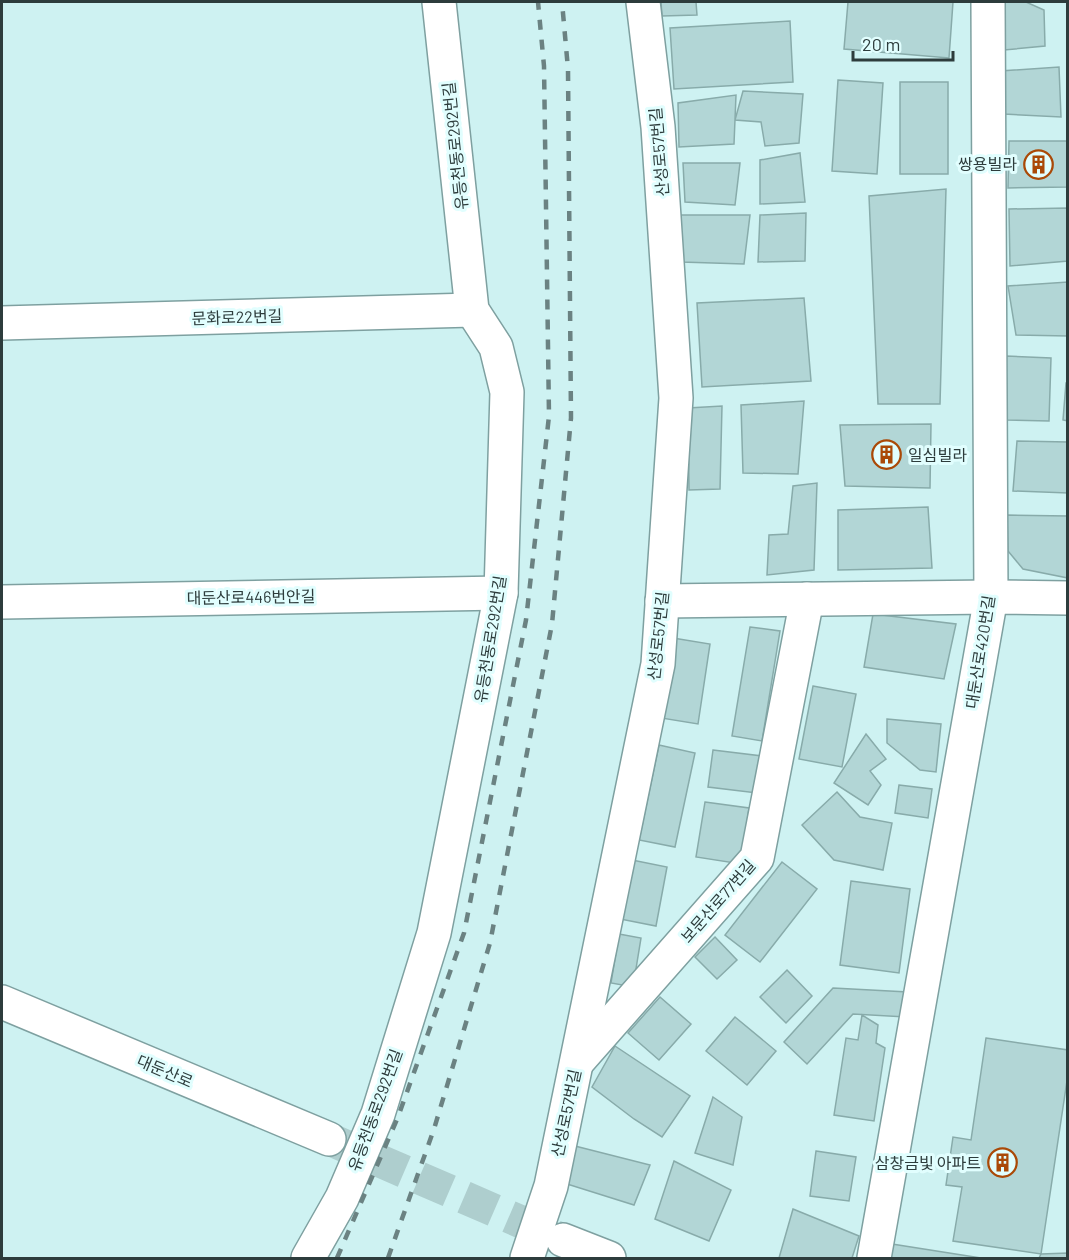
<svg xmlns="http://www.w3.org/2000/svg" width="1069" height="1260" viewBox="0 0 1069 1260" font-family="Barlow,'Noto Sans KR',sans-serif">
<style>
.building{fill:#b2d6d6;stroke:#88abaa;stroke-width:1.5}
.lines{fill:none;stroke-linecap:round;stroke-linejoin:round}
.major-tunnel{stroke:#aecece;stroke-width:33;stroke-dasharray:33 16;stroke-linecap:butt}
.minor-casing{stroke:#7ea0a0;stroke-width:36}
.major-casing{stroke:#7ea0a0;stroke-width:36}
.minor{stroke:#fff;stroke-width:33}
.major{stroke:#fff;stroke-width:33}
.rail{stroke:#6b8282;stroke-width:4.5;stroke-dasharray:10 10;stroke-linecap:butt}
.labels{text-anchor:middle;stroke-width:6;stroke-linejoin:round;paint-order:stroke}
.street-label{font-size:16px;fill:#2d3c3c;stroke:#e1fefe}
.poi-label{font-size:16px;fill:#2d3c3c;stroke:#e1fefe;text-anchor:end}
</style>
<rect width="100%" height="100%" fill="#cef2f2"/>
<!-- building -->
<g class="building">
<path d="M 661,2 L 696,2 L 697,15 L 662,16 Z"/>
<path d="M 848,2 L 953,2 L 949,58 L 844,49 Z"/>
<path d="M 999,2 L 1026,2 L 1044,10 L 1045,46 L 1004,50 Z"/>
<path d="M 790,21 L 793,82 L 674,89 L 670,28 Z"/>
<path d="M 1059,67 L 1061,117 L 1004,114 L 1000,71 Z"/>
<path d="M 838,80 L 883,83 L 877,174 L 832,171 Z"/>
<rect x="900" y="82" width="48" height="92"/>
<path d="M 743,91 L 803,94 L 799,143 L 765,146 L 761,122 L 735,120 Z"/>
<path d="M 736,95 L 734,144 L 679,147 L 678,103 Z"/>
<path d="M 1009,141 L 1068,141 L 1068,187 L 1008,188 Z"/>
<path d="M 800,153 L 805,202 L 760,204 L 760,160 Z"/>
<path d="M 683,163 L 740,163 L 735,205 L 685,202 Z"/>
<path d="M 946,189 L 940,404 L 878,404 L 869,196 Z"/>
<path d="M 1068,208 L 1068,261 L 1010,266 L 1009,209 Z"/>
<path d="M 806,213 L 805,261 L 758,262 L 760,215 Z"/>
<path d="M 680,215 L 750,215 L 744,264 L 681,262 Z"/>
<path d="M 1068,282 L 1068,336 L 1016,335 L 1008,286 Z"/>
<path d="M 804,298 L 811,381 L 702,387 L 697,303 Z"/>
<path d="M 1006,356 L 1051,358 L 1049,421 L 1007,420 Z"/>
<path d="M 1066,383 L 1068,383 L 1068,421 L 1063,420 Z"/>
<path d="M 804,401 L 798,474 L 743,473 L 741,405 Z"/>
<path d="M 722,406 L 720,489 L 689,490 L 688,408 Z"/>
<path d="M 931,424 L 930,488 L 845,486 L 840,425 Z"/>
<path d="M 1017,441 L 1068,442 L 1068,493 L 1013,491 Z"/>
<path d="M 817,483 L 814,570 L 767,575 L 769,535 L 788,534 L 793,486 Z"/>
<path d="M 928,507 L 932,568 L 838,570 L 838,510 Z"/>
<path d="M 1007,515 L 1068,516 L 1068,578 L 1023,569 L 1008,551 Z"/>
<path d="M 873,614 L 956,624 L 944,679 L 864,667 Z"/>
<path d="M 750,627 L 780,631 L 762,741 L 732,736 Z"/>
<path d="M 673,638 L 710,644 L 698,724 L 661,718 Z"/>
<path d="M 813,686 L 856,694 L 842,767 L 799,759 Z"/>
<path d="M 887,719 L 941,724 L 936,772 L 920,770 L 887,743 Z"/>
<path d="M 866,734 L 886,759 L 870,771 L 881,785 L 868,805 L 834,783 Z"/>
<path d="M 659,745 L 695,753 L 675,847 L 639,840 Z"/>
<path d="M 713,750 L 762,756 L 757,793 L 708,787 Z"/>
<path d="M 899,785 L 932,789 L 928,818 L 895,813 Z"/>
<path d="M 837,792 L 860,817 L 892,823 L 883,870 L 834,860 L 802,825 Z"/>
<path d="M 705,802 L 749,808 L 741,864 L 696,857 Z"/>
<path d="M 632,860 L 667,867 L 656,926 L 620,919 Z"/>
<path d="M 782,862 L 817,889 L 760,962 L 725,935 Z"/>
<path d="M 851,881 L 910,889 L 899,973 L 840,965 Z"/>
<path d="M 619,934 L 641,938 L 633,987 L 611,983 Z"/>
<path d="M 715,937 L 737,960 L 717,979 L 695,957 Z"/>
<path d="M 787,970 L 812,996 L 786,1023 L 760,997 Z"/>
<path d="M 833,988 L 908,992 L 906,1017 L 853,1014 L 807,1064 L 784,1042 Z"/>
<path d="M 660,997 L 691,1024 L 659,1060 L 628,1033 Z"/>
<path d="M 862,1015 L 878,1025 L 876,1043 L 885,1048 L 874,1121 L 834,1115 L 846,1038 L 858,1040 Z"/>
<path d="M 735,1017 L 776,1051 L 747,1085 L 706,1051 Z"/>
<path d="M 986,1038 L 1068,1050 L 1068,1074 L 1041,1254 L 953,1241 L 962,1187 L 946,1185 L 953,1137 L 971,1140 Z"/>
<path d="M 615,1046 L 690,1096 L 662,1137 L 634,1119 L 592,1087 Z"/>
<path d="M 713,1097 L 742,1117 L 733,1165 L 695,1153 Z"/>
<path d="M 575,1146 L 650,1165 L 634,1205 L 567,1184 Z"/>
<path d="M 816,1151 L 856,1157 L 849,1201 L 810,1196 Z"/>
<path d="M 674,1161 L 731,1190 L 709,1241 L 655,1219 Z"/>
<path d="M 793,1209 L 859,1236 L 852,1258 L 779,1258 Z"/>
<path d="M 892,1244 L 981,1258 L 890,1258 Z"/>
<path d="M 1068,1253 L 1068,1258 L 1039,1258 L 1041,1254 Z"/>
</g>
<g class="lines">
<!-- major-tunnel -->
<path class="major-tunnel" d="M 329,1139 L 563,1240"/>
<defs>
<g id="minor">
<path d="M 2,323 L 472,310"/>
<path d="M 662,601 L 991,597 L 1068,598"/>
<path d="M 2,602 L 501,593"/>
<path d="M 578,1061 L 757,858 L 807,599"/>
<path d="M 308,1258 L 342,1198 L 378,1114 L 434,933 L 501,593 L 507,392 L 496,347 L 472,310 L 439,2"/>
<path d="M 527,1258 L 551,1186 L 658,664 L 676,398 L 658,127 L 643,2"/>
<path d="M 874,1258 L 991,597 L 988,2"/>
</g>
<g id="major">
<path d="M 2,1002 L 329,1139"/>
<path d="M 563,1240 L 609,1258"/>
</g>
</defs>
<!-- minor casing -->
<use href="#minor" class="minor-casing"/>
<!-- major casing -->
<use href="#major" class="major-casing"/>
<!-- minor -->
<use href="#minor" class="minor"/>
<!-- major -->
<use href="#major" class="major"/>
<!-- rail -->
<g class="rail">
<path d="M 337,1258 L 398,1117 L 464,933 L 526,620 L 549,416 L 544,66 L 538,2"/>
<path d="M 388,1258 L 434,1129 L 490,943 L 552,624 L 571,418 L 568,69 L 562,2"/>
</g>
</g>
<!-- icons -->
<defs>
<symbol id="building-ring" viewBox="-11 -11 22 22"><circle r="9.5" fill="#e1fefe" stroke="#aa4907" stroke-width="1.5"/><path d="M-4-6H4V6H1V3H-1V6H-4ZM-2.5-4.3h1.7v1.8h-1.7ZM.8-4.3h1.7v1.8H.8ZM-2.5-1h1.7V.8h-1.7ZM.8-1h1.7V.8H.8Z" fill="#aa4907"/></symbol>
</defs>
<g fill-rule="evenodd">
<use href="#building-ring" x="1022" y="148" width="33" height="33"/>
<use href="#building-ring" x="870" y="438" width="33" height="33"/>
<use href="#building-ring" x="986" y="1146" width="33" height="33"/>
</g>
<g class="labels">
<!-- street labels -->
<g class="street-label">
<text transform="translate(455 146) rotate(-96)" y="6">유등천동로292번길</text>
<text transform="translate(659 152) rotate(-95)" y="6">산성로57번길</text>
<text transform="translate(237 317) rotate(-2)" y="6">문화로22번길</text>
<text transform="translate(251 597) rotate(-1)" y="6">대둔산로446번안길</text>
<text transform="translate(658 636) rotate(-84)" y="6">산성로57번길</text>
<text transform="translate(490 639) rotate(-81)" y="6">유등천동로292번길</text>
<text transform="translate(980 652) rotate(-81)" y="6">대둔산로420번길</text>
<text transform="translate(718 901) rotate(-49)" y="6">보문산로77번길</text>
<text transform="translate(165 1071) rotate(23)" y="6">대둔산로</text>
<text transform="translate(375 1110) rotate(-70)" y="6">유등천동로292번길</text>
<text transform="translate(566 1113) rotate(-78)" y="6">산성로57번길</text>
</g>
<!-- poi labels -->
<g class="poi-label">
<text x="1017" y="170">쌍용빌라</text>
<text x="908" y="461" text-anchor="start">일심빌라</text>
<text x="981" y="1169">삼창금빛 아파트</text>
</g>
</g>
<!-- border -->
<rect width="1069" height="1260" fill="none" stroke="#2d3c3c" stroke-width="6"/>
<!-- scale -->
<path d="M853 51v9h100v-9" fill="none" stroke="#2d3c3c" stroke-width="3"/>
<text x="862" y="51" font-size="18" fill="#2d3c3c" stroke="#e1fefe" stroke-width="4.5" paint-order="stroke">20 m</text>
</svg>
